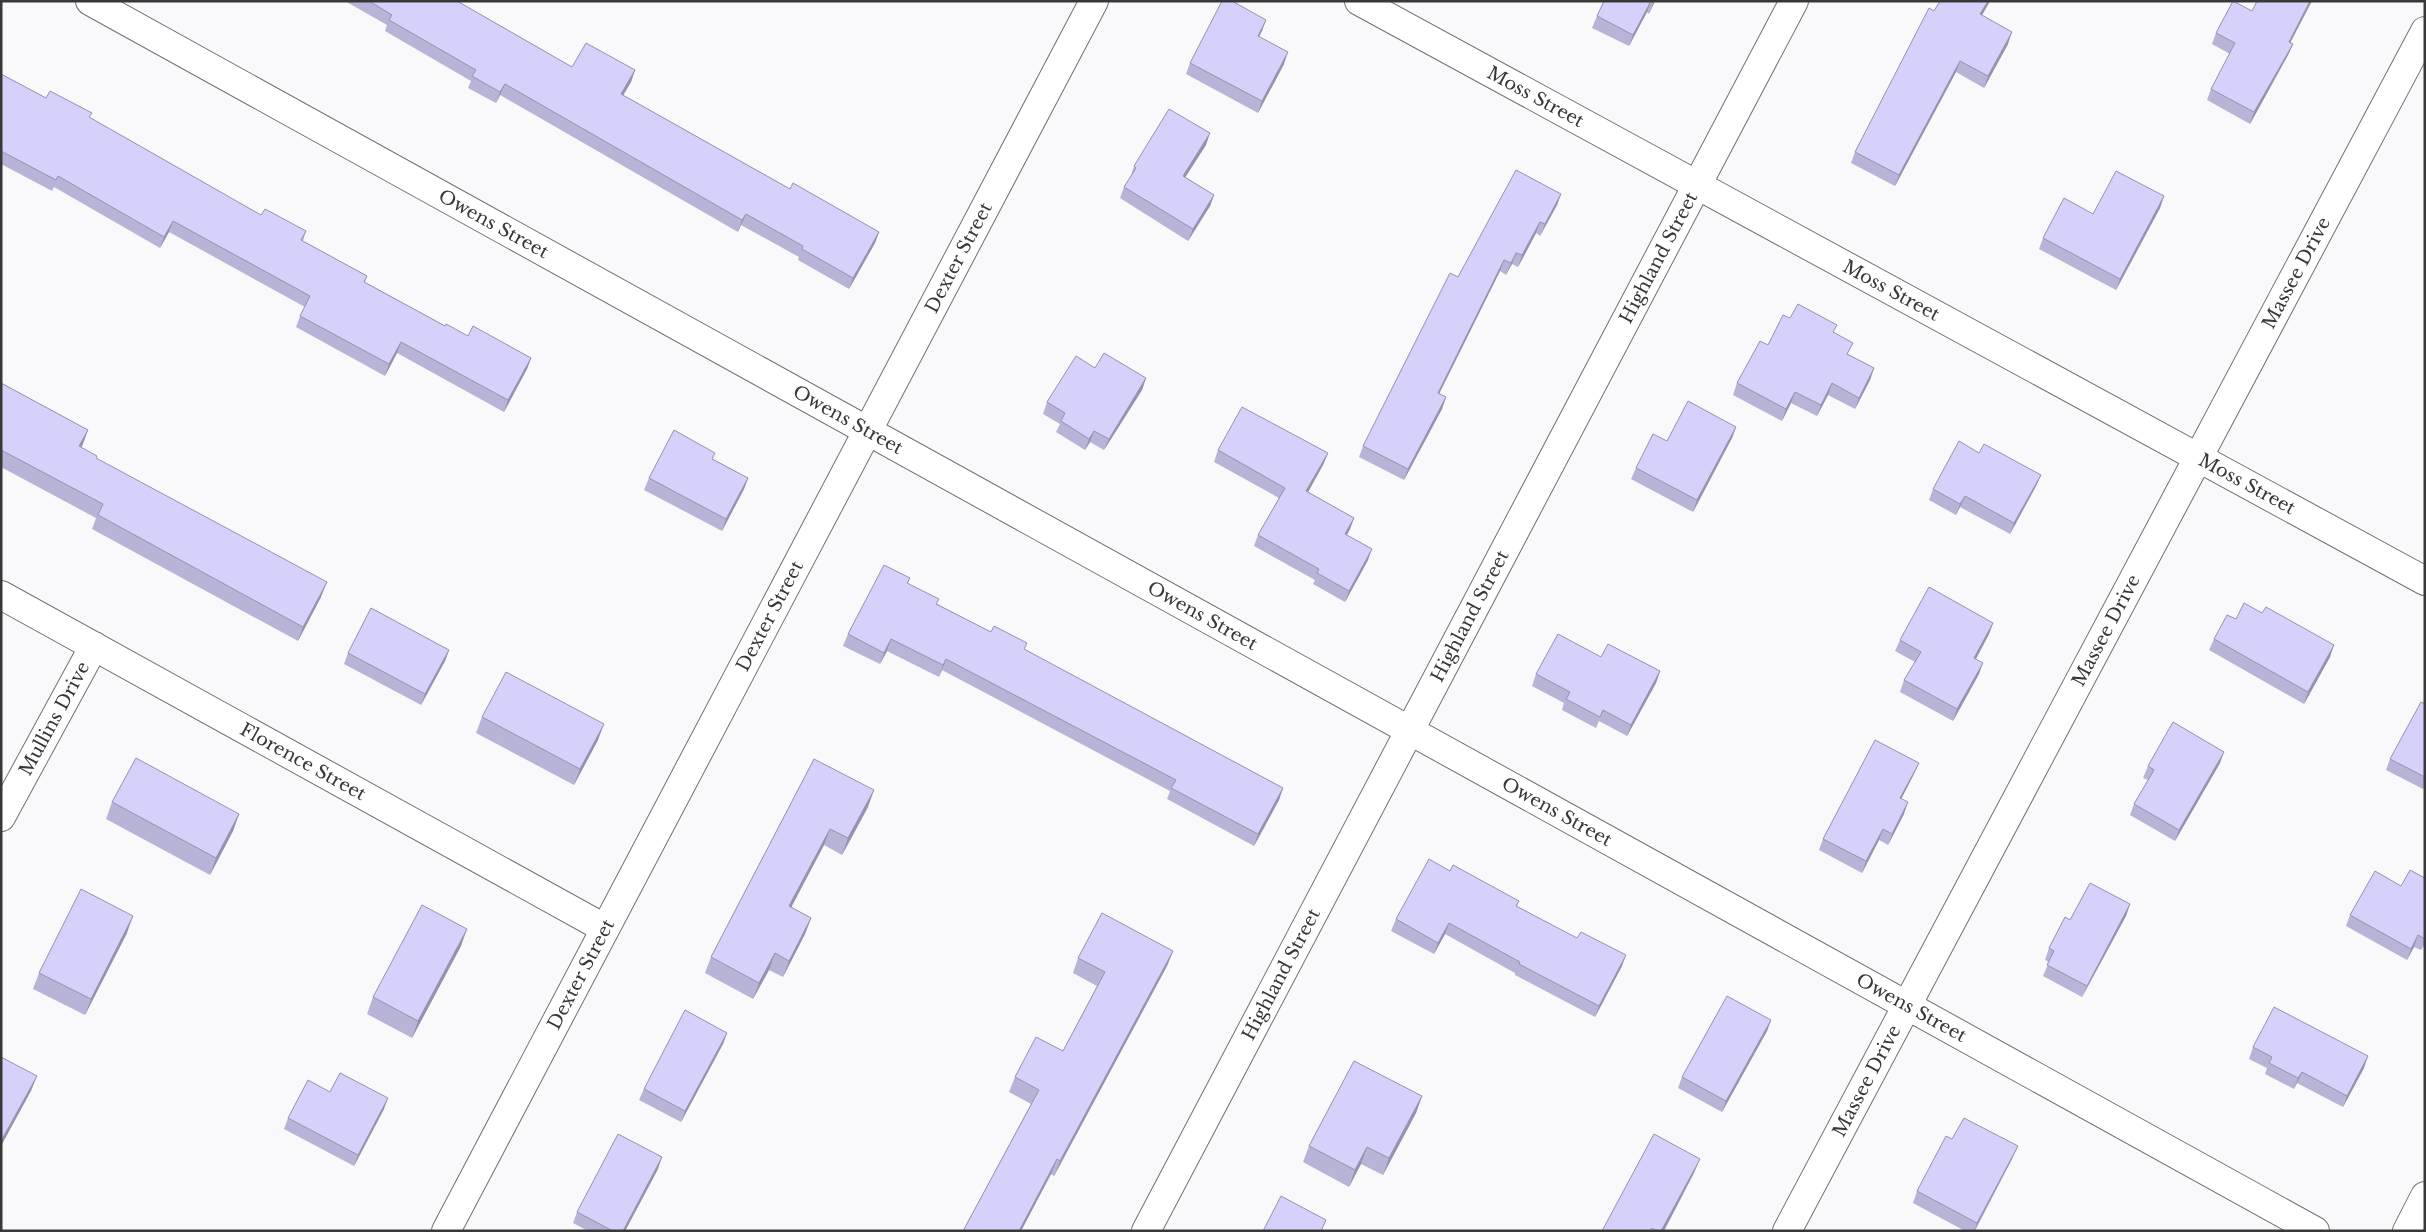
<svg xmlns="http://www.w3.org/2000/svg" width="2426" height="1232" viewBox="0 0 2426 1232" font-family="'Libre Baskerville',serif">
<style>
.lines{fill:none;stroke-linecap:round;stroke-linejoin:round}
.minor-casing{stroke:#727273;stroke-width:30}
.minor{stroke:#fff;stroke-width:28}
.wall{fill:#b7b4d7}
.shaded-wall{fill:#9592af}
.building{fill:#d5d1fa;stroke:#9592af}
.labels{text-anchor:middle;stroke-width:4;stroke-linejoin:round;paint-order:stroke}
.street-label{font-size:18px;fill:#383839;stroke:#f9f8fa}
</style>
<rect width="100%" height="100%" fill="#f9f8fa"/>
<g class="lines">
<defs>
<g id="minor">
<path id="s1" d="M 90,1 L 2315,1231"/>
<path id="s2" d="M 1359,1 L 2425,581"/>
<path id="s3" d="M 1,595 L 604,928"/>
<path id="s4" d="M 1,817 L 94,646"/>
<path id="s5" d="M 446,1231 L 1094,1"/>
<path id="s6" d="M 1146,1231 L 1794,1"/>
<path id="s7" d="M 1787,1231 L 2425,31"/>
<path d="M 2407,1231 L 2425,1196"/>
</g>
</defs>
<!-- minor casing -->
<use href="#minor" class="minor-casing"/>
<!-- minor -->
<use href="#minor" class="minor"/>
</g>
<!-- wall -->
<g class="wall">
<path d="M 345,1 L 457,1 L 572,67 L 635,70 L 631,82 L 623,95 L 790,189 L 879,232 L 875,243 L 849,289 L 798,260 L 799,257 L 741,225 L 738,232 L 500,95 L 496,103 L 468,88 L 471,81 L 385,31 L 387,25 Z"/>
<path d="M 1604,1 L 1655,1 L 1649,14 L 1647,12 L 1629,46 L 1592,28 L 1597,16 Z"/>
<path d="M 1940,1 L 1990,1 L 1982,15 L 2008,44 L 1984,88 L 1956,72 L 1895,186 L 1851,163 L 1855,152 Z"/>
<path d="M 1266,20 L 1259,37 L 1284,64 L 1258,113 L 1186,74 L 1190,63 Z"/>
<path d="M 2216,33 L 2290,42 L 2293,44 L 2288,55 L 2250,124 L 2207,100 L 2211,89 L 2230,54 L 2212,44 Z"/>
<path d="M 1,74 L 46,98 L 90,118 L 261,215 L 306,231 L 303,241 L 367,276 L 365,282 L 445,326 L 468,336 L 531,358 L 527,369 L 504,412 L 397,353 L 385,376 L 296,327 L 300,316 L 305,307 L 169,232 L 160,248 L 54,187 L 52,191 L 1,164 Z"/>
<path d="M 1206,145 L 1185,177 L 1214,195 L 1210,206 L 1188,241 L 1120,198 L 1124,187 L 1130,178 L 1134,166 Z"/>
<path d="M 1561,194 L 1557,205 L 1540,236 L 1536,233 L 1518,267 L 1512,264 L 1506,275 L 1500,271 L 1439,394 L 1446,397 L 1442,409 L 1404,480 L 1359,457 L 1363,446 L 1458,277 Z"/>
<path d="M 2164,196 L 2160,208 L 2116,290 L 2039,249 L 2043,238 L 2093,214 Z"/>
<path d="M 1790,318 L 1834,332 L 1849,355 L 1874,368 L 1870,380 L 1855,409 L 1828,395 L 1817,416 L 1791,403 L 1782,421 L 1733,395 L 1737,383 Z"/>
<path d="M 1095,368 L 1146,378 L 1142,390 L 1104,450 L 1090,442 L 1085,450 L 1056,432 L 1060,424 L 1043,414 L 1047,402 Z"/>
<path d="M 1,383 L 88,430 L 81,447 L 96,459 L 321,597 L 298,641 L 92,529 L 96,518 L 1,467 Z"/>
<path d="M 1736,427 L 1732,438 L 1693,512 L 1631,479 L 1636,468 L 1667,441 Z"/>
<path d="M 1218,450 L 1328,453 L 1323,465 L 1308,492 L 1354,518 L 1350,529 L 1347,535 L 1368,560 L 1345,602 L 1313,584 L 1315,580 L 1254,546 L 1258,535 L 1279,498 L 1214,462 Z"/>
<path d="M 713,459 L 748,478 L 744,489 L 722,531 L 644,490 L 649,478 Z"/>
<path d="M 2041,475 L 2036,486 L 2010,534 L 1960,507 L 1956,515 L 1929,500 L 1933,489 Z"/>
<path d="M 910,578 L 908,583 L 937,604 L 1025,650 L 1283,788 L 1279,800 L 1254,846 L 1167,799 L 1170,791 L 942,670 L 939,677 L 887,651 L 880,664 L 843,646 L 848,634 Z"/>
<path d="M 2262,613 L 2330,657 L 2304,704 L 2209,650 L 2214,639 L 2236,619 Z"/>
<path d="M 1993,623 L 1989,634 L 1976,659 L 1979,674 L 1953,721 L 1900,692 L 1904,680 L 1915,662 L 1895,651 L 1900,640 Z"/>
<path d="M 449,650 L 445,661 L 421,705 L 344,664 L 348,653 Z"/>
<path d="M 1601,657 L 1660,671 L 1656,683 L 1627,736 L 1599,721 L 1596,728 L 1562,710 L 1564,703 L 1532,686 L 1536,674 Z"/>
<path d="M 2425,704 L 2425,785 L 2423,789 L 2386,770 L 2390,759 Z"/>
<path d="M 482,717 L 598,740 L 574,785 L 476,733 Z"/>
<path d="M 814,759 L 868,807 L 842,855 L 824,845 L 791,907 L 811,918 L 805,934 L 783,977 L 769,970 L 753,999 L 705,973 L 711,957 Z"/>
<path d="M 2220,763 L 2175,841 L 2130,815 L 2134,804 L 2148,780 L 2143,778 L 2148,766 Z"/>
<path d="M 1914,774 L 1901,799 L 1904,814 L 1888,845 L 1879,840 L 1862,873 L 1819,850 L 1823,839 Z"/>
<path d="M 112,802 L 239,814 L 233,831 L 210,875 L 106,819 Z"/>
<path d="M 1450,871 L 1519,901 L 1517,906 L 1622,966 L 1595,1017 L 1515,975 L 1515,973 L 1445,934 L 1434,954 L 1391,931 L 1396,919 Z"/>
<path d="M 2425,878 L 2425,944 L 2421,950 L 2414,947 L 2407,960 L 2346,926 L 2350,915 L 2401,886 Z"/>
<path d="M 2130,904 L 2126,916 L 2082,997 L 2043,976 L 2049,962 L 2045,960 L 2049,948 L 2070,920 Z"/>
<path d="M 127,933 L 85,1015 L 33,989 L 39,973 Z"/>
<path d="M 461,946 L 412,1038 L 367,1014 L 373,997 Z"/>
<path d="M 1173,951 L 1167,966 L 1054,1176 L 1051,1174 L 1021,1231 L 963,1231 L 1031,1104 L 1009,1092 L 1015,1077 L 1063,1051 L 1097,986 L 1073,973 L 1078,958 Z"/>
<path d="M 1771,1020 L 1767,1031 L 1722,1112 L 1678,1088 L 1682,1077 Z"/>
<path d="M 727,1033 L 723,1044 L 681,1122 L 639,1100 L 644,1089 Z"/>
<path d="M 2253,1047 L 2364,1068 L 2343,1107 L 2297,1083 L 2294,1089 L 2265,1074 L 2267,1068 L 2249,1059 Z"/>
<path d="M 330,1092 L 384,1109 L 354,1166 L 284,1129 L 288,1118 Z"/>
<path d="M 1422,1096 L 1416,1113 L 1383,1175 L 1361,1164 L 1349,1187 L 1303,1162 L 1309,1146 Z"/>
<path d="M 1952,1139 L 2013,1157 L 1975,1231 L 1965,1231 L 1913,1203 L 1917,1191 Z"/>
<path d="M 658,1169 L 625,1231 L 588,1231 L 573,1223 L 577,1212 Z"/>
</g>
<!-- shaded-wall -->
<g class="shaded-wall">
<path d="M 1651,1 L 1647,12 L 1629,46 L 1633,35 Z"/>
<path d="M 1654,1 L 1655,1 L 1649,14 Z"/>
<path d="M 1988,1 L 1990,1 L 1976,26 L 1980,14 Z"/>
<path d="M 2310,1 L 2312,1 L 2285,53 L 2289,42 Z"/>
<path d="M 1266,20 L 1262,31 L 1254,47 L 1258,36 Z"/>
<path d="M 2012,32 L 2008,44 L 1984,88 L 1988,76 Z"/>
<path d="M 2293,44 L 2288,55 L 2250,124 L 2254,112 Z"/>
<path d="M 1288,52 L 1284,64 L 1258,113 L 1262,101 Z"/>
<path d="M 1960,61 L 1956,72 L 1895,186 L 1899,175 Z"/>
<path d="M 635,70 L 631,82 L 617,106 L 621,94 Z"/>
<path d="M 505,84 L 500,95 L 496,103 L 500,92 Z"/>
<path d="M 1210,133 L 1206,145 L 1179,187 L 1183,176 Z"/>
<path d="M 1561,194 L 1557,205 L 1540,236 L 1545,224 Z"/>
<path d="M 1214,195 L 1210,206 L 1188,241 L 1193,229 Z"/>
<path d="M 2164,196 L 2160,208 L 2116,290 L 2120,279 Z"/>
<path d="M 746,214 L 741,225 L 738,232 L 742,220 Z"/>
<path d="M 173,221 L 169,232 L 160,248 L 164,237 Z"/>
<path d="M 1540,222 L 1536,233 L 1518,267 L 1522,255 Z"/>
<path d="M 879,232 L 875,243 L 849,289 L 853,278 Z"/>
<path d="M 1516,253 L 1512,264 L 1506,275 L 1511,263 Z"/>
<path d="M 1504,260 L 1500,271 L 1434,404 L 1438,393 Z"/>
<path d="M 401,342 L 397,353 L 385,376 L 389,364 Z"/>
<path d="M 531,358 L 527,369 L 504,412 L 508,400 Z"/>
<path d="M 1874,368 L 1870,380 L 1855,409 L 1859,398 Z"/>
<path d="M 1146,378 L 1142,390 L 1104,450 L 1109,439 Z"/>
<path d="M 1832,383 L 1828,395 L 1817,416 L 1821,405 Z"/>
<path d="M 1795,392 L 1791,403 L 1782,421 L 1786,409 Z"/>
<path d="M 1446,397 L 1442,409 L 1404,480 L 1408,469 Z"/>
<path d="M 1736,427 L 1732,438 L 1693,512 L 1697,500 Z"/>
<path d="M 88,430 L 83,444 L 74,461 L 79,446 Z"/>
<path d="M 1094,431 L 1090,442 L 1085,450 L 1089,439 Z"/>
<path d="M 1328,453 L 1323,465 L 1302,503 L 1306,491 Z"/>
<path d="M 2041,475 L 2036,486 L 2010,534 L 2014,523 Z"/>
<path d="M 748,478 L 744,489 L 722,531 L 726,519 Z"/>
<path d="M 1965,496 L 1960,507 L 1956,515 L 1960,504 Z"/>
<path d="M 1354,518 L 1350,529 L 1341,545 L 1345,534 Z"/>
<path d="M 1372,549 L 1368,560 L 1345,602 L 1349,591 Z"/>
<path d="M 327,582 L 321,597 L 298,641 L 303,627 Z"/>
<path d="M 1993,623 L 1989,634 L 1970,670 L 1974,658 Z"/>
<path d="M 891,639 L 887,651 L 880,664 L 884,653 Z"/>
<path d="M 2334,645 L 2330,657 L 2304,704 L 2308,692 Z"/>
<path d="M 449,650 L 445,661 L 421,705 L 425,694 Z"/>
<path d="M 946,659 L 942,670 L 939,677 L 943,665 Z"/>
<path d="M 1983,663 L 1979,674 L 1953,721 L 1957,709 Z"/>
<path d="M 1660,671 L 1656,683 L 1627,736 L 1631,725 Z"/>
<path d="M 604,724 L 598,740 L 574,785 L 580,769 Z"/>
<path d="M 2224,752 L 2220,763 L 2175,841 L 2179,830 Z"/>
<path d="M 1919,763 L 1914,774 L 1896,809 L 1900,798 Z"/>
<path d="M 1283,788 L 1279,800 L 1254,846 L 1258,834 Z"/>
<path d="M 874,790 L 868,807 L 842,855 L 848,838 Z"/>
<path d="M 1908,802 L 1904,814 L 1888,845 L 1892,834 Z"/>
<path d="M 239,814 L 233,831 L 210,875 L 216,858 Z"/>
<path d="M 830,829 L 824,845 L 783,923 L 789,906 Z"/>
<path d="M 1883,829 L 1879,840 L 1862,873 L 1866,861 Z"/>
<path d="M 2130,904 L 2126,916 L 2082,997 L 2087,986 Z"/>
<path d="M 133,916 L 127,933 L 85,1015 L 91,999 Z"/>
<path d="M 811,918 L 805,934 L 783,977 L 789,961 Z"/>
<path d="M 1449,923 L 1445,934 L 1434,954 L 1438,943 Z"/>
<path d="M 467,929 L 461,946 L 412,1038 L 418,1021 Z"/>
<path d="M 2418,935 L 2414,947 L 2407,960 L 2411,949 Z"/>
<path d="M 1173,951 L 1167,966 L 1054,1176 L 1060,1161 Z"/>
<path d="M 775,953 L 769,970 L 753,999 L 759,983 Z"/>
<path d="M 1626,955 L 1622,966 L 1595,1017 L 1599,1006 Z"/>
<path d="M 1771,1020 L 1767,1031 L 1722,1112 L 1726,1101 Z"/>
<path d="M 727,1033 L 723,1044 L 681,1122 L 685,1111 Z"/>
<path d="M 2368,1056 L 2364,1068 L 2343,1107 L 2347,1096 Z"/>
<path d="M 2302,1072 L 2297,1083 L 2294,1089 L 2298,1078 Z"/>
<path d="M 37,1076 L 31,1091 L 1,1146 L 1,1141 Z"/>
<path d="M 1422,1096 L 1416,1113 L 1383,1175 L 1389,1158 Z"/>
<path d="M 388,1098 L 384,1109 L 354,1166 L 358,1155 Z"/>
<path d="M 2018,1146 L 2013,1157 L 1974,1231 L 1977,1223 Z"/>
<path d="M 1367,1147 L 1361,1164 L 1349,1187 L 1355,1170 Z"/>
<path d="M 662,1157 L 658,1169 L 625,1231 L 623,1231 Z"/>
<path d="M 1057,1159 L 1051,1174 L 1021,1231 L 1019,1231 Z"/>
<path d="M 1700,1159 L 1694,1173 L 1664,1231 L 1661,1231 Z"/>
</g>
<!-- building -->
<g class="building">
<path d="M 369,1 L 457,1 L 572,67 L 586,43 L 635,70 L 621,94 L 790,189 L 793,183 L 879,232 L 853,278 L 802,249 L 803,246 L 746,214 L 742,220 L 505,84 L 500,92 L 472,76 L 476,70 L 389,20 L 392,15 Z"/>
<path d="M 1222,1 L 1232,1 L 1266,20 L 1258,36 L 1288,52 L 1262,101 L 1190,63 Z"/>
<path d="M 1604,1 L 1651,1 L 1633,35 L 1597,16 Z"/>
<path d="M 1940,1 L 1988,1 L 1980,14 L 2012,32 L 1988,76 L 1960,61 L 1899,175 L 1855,152 L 1929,8 L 1934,11 Z"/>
<path d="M 2233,1 L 2252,11 L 2257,1 L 2310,1 L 2289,42 L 2293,44 L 2254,112 L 2211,89 L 2235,43 L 2216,33 Z"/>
<path d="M 1,74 L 46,98 L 50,91 L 92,113 L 89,117 L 261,215 L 265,209 L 306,231 L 301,240 L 367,276 L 364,282 L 445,326 L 446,324 L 468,336 L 473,326 L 531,358 L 508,400 L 401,342 L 389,364 L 300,316 L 310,296 L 173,221 L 164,237 L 58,176 L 56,180 L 1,151 Z"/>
<path d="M 1169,109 L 1210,133 L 1183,176 L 1214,195 L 1193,229 L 1124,187 L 1136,168 L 1134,166 Z"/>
<path d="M 1516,170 L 1561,194 L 1545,224 L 1540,222 L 1522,255 L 1516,253 L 1511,263 L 1504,260 L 1438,393 L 1446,397 L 1408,469 L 1363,446 L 1450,273 L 1458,277 Z"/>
<path d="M 2116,171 L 2164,196 L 2120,279 L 2043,238 L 2064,198 L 2093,214 Z"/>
<path d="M 1798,304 L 1837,325 L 1833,332 L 1853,343 L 1847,354 L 1874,368 L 1859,398 L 1832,383 L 1821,405 L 1795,392 L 1786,409 L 1737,383 L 1760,341 L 1768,345 L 1783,315 L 1790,318 Z"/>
<path d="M 1104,353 L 1146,378 L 1109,439 L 1094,431 L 1089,439 L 1061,421 L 1065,413 L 1047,402 L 1076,356 L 1095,368 Z"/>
<path d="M 1,383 L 88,430 L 79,446 L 97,456 L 96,458 L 327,582 L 303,627 L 98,515 L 103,504 L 1,450 Z"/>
<path d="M 1688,401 L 1736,427 L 1697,500 L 1636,468 L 1653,434 L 1667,441 Z"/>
<path d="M 1242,407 L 1328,453 L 1306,491 L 1354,518 L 1345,534 L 1372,549 L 1349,591 L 1317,573 L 1319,569 L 1258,535 L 1285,488 L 1218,450 Z"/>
<path d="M 674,430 L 715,453 L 712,459 L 748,478 L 726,519 L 649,478 Z"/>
<path d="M 1959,441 L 1979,453 L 1984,444 L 2041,475 L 2014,523 L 1965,496 L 1960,504 L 1933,489 Z"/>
<path d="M 884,565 L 910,578 L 907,583 L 939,599 L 936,604 L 991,632 L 994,626 L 1027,643 L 1024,649 L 1283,788 L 1258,834 L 1171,788 L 1176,780 L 946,659 L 943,665 L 891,639 L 884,653 L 848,634 Z"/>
<path d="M 1929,587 L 1993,623 L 1974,658 L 1983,663 L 1957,709 L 1904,680 L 1921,652 L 1900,640 Z"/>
<path d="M 2244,603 L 2262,613 L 2266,607 L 2334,645 L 2308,692 L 2214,639 L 2227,615 L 2236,619 Z"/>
<path d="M 371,608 L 449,650 L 425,694 L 348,653 Z"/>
<path d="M 1558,634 L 1601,657 L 1608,644 L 1660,671 L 1631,725 L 1603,710 L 1600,717 L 1566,699 L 1570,692 L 1536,674 Z"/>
<path d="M 506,672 L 604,724 L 580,769 L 482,717 Z"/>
<path d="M 2421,702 L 2425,704 L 2425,777 L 2390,759 Z"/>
<path d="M 2173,722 L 2224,752 L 2179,830 L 2134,804 L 2154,770 L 2148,766 Z"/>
<path d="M 1875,740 L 1919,763 L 1900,798 L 1908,802 L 1892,834 L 1883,829 L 1866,861 L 1823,839 Z"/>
<path d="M 136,758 L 239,814 L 216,858 L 112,802 Z"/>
<path d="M 814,759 L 874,790 L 848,838 L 830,829 L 789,906 L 811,918 L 789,961 L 775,953 L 759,983 L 711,957 Z"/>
<path d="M 1429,859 L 1450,871 L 1453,865 L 1519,901 L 1516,906 L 1577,938 L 1581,932 L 1626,955 L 1599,1006 L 1519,964 L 1520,962 L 1449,923 L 1438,943 L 1396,919 Z"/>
<path d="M 2410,870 L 2425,878 L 2425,939 L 2418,935 L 2411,949 L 2350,915 L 2375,871 L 2401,886 Z"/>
<path d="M 2090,883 L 2130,904 L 2087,986 L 2047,965 L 2054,951 L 2049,948 L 2065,917 L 2070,920 Z"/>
<path d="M 81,889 L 133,916 L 91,999 L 39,973 Z"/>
<path d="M 422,905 L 467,929 L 418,1021 L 373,997 Z"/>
<path d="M 1102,913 L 1173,951 L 1060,1161 L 1057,1159 L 1019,1231 L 963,1231 L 1039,1090 L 1015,1077 L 1036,1037 L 1063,1051 L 1105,972 L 1078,958 Z"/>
<path d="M 1727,996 L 1771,1020 L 1726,1101 L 1682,1077 Z"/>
<path d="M 2274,1007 L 2368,1056 L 2347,1096 L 2302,1072 L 2298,1078 L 2269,1063 L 2272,1057 L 2253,1047 Z"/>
<path d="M 685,1010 L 727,1033 L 685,1111 L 644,1089 Z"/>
<path d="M 1,1057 L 37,1076 L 1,1141 Z"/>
<path d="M 1354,1061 L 1422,1096 L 1389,1158 L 1367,1147 L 1355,1170 L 1309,1146 Z"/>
<path d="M 340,1073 L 388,1098 L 358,1155 L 288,1118 L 308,1080 L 330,1092 Z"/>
<path d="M 1964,1118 L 2018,1146 L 1977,1223 L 1917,1191 L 1946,1136 L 1952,1139 Z"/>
<path d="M 618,1134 L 662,1157 L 623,1231 L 613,1231 L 577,1212 Z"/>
<path d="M 1654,1134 L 1700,1159 L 1661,1231 L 1657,1231 L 1652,1228 L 1650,1231 L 1602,1231 Z"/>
<path d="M 1281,1196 L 1326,1220 L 1321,1231 L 1263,1231 Z"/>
</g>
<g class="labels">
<!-- street labels -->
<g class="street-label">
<text dy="6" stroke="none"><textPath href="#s2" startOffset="201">Moss Street</textPath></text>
<text dy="6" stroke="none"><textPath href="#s1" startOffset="461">Owens Street</textPath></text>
<text dy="6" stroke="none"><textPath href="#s5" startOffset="1100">Dexter Street</textPath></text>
<text dy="6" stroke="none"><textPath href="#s6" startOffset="1100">Highland Street</textPath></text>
<text dy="6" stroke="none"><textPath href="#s7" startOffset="1085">Massee Drive</textPath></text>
<text dy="6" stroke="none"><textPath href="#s2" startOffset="606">Moss Street</textPath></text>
<text dy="6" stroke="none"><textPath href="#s1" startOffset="866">Owens Street</textPath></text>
<text dy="6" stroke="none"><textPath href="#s2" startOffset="1011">Moss Street</textPath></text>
<text dy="6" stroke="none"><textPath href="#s5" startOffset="695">Dexter Street</textPath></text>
<text dy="6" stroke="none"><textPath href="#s1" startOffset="1271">Owens Street</textPath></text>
<text dy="6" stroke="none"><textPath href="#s6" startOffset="695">Highland Street</textPath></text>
<text dy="6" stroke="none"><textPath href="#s7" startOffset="680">Massee Drive</textPath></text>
<text dy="6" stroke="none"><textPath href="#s4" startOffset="112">Mullins Drive</textPath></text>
<text dy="6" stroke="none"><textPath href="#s3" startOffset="345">Florence Street</textPath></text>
<text dy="6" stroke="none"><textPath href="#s1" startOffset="1676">Owens Street</textPath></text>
<text dy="6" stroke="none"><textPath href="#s5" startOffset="290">Dexter Street</textPath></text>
<text dy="6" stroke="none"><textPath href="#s6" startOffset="290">Highland Street</textPath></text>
<text dy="6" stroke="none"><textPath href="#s1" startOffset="2081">Owens Street</textPath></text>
<text dy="6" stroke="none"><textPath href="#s7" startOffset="170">Massee Drive</textPath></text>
</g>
</g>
<!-- border -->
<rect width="2426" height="1232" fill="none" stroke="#383839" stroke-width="5"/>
</svg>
